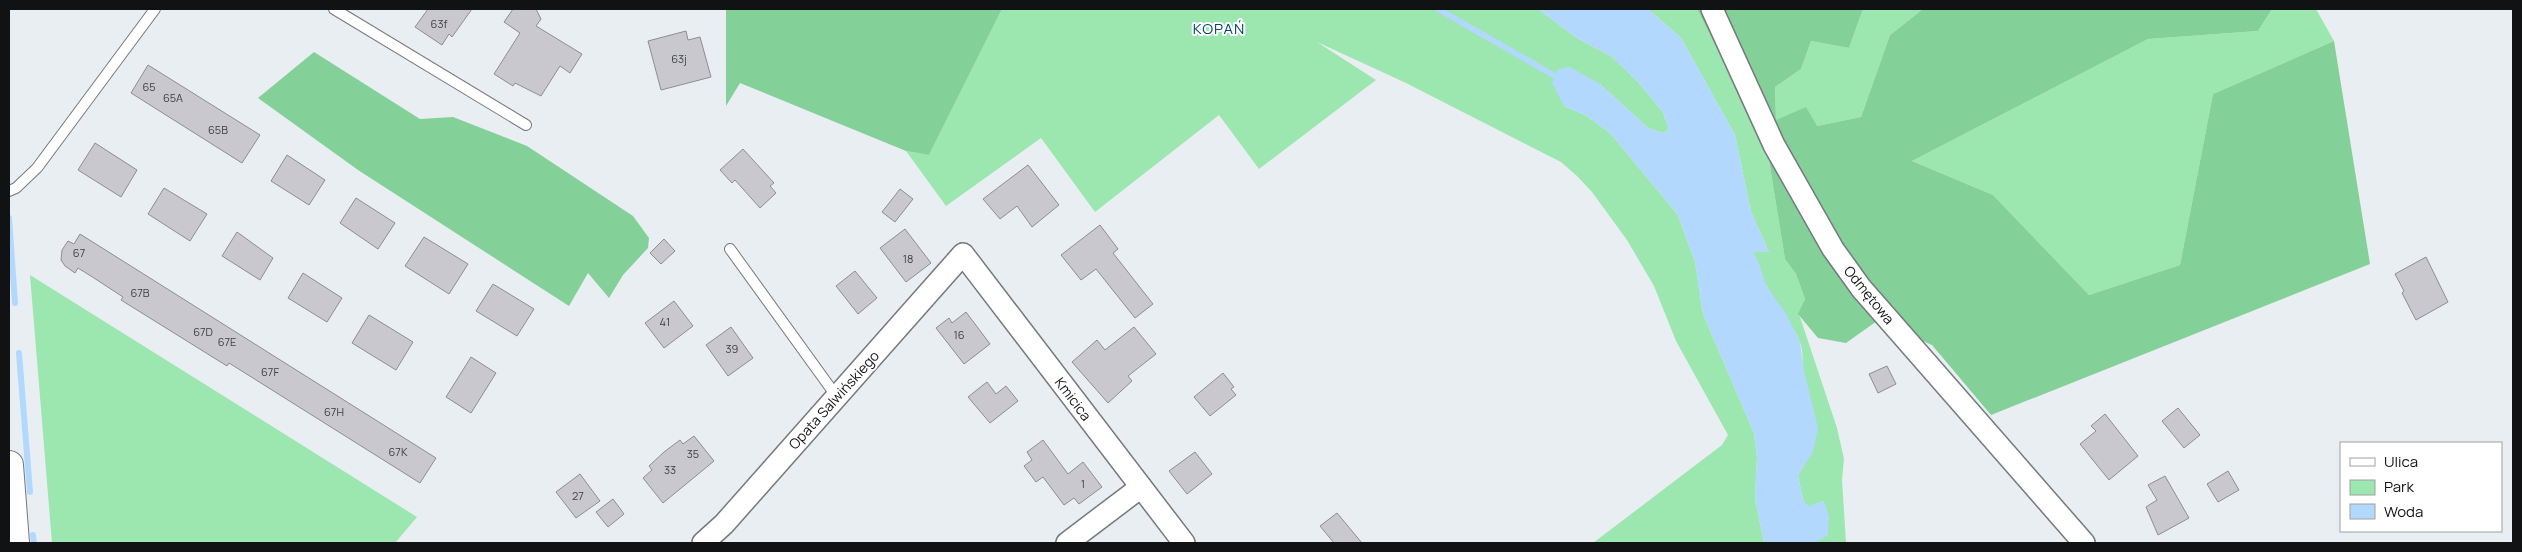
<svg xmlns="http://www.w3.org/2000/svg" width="2522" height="552" viewBox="0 0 2522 552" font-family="Manrope,sans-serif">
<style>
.green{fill:#9ce6b0}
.forest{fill:#84d099}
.water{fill:#b3d8fd}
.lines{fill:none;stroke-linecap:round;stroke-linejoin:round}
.stream{stroke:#b3d8fd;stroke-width:6}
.building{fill:#c8c8ce;stroke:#8d8d93}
.lane-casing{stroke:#75797e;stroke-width:12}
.street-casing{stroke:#75797e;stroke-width:24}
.secondary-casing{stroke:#75797e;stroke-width:30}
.lane{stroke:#fff;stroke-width:10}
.street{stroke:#fff;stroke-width:21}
.secondary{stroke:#fff;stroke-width:28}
.labels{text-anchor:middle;stroke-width:4;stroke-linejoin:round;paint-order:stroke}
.number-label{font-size:11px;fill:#3f4042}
.street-label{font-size:14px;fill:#111214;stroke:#fff}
.neighbourhood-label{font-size:15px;letter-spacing:1px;fill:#064272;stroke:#fff}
</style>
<rect width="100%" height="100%" fill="#e9eef3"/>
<!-- green -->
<g class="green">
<path d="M 1002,9 L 1538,9 L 1577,38 L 1611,56 L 1638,82 L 1663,112 L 1669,129 L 1663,133 L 1648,128 L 1600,84 L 1564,106 L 1587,116 L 1610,133 L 1678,215 L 1695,262 L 1703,314 L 1754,433 L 1757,457 L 1755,498 L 1764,543 L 1593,543 L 1722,445 L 1728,435 L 1676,341 L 1654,286 L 1627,240 L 1592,192 L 1577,176 L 1561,162 L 1406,83 L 1317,42 L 1376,80 L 1259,169 L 1219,115 L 1095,212 L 1041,138 L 946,206 L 906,151 L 929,155 Z"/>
<path d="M 1648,9 L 1697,9 L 1767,148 L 1785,259 L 1796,274 L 1805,299 L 1799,314 L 1837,428 L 1844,459 L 1842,480 L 1846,543 L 1814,543 L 1824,501 L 1808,507 L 1803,500 L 1798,476 C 1827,428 1815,424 1804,374 C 1802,363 1804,350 1799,340 C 1791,321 1777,306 1767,287 C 1761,276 1760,263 1752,252 L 1769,252 L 1751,212 L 1735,135 L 1681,38 Z"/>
<path d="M 1863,9 L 1923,9 L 1890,35 L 1861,117 L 1817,126 L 1776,120 L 1775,87 L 1801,69 L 1811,41 L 1849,48 Z"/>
<path d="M 2272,9 L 2316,9 L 2334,41 L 2213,94 L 2180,265 L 2089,295 L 1993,195 L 1912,161 L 2148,39 L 2258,31 Z"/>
<path d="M 30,275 L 417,517 L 395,543 L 52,543 Z"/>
</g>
<!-- forest -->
<g class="forest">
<path d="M 726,9 L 1002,9 L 929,155 L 906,151 L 740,83 L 726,106 Z"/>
<path d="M 1697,9 L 1863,9 L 1849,48 L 1811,41 L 1801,69 L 1775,87 L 1776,120 L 1806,107 L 1817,126 L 1861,117 L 1890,35 L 1923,9 L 2272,9 L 2258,31 L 2148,39 L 1912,161 L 1993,195 L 2089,295 L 2180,265 L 2213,94 L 2334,41 L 2370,264 L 1991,415 L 1932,345 L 1877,321 L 1846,343 L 1818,338 L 1798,314 L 1805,299 L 1796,274 L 1785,259 L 1767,148 Z"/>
<path d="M 314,52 L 420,119 L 453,117 L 527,146 L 633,216 L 649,238 L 648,248 L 623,275 L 609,298 L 588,273 L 569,306 L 358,170 L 258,98 Z"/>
</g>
<!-- water -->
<path class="water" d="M 1538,9 L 1648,9 L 1681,38 L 1735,135 L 1751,212 L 1769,252 L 1753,252 L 1758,261 L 1767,287 L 1787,315 L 1800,342 L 1804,371 L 1818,428 L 1813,452 L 1798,476 L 1803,500 L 1808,506 L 1824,501 L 1829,517 L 1828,535 L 1814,543 L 1764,543 L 1755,498 L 1757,457 L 1754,433 L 1703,314 L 1695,262 L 1678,215 L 1610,133 L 1587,116 L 1564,106 L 1552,83 L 1558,69 L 1570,67 L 1600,84 L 1648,128 L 1663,133 L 1669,129 L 1663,112 L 1638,82 L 1611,56 L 1577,38 Z"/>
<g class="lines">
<!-- stream -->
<g class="stream">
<path d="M 1438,9 L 1562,80"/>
<path d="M 9,218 L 15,303"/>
<path d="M 19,353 L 30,492"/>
<path d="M 33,535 L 34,543"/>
</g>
</g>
<!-- building -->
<g class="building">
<path d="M 428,9 L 472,9 L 452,37 L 449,34 L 442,45 L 415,27 Z"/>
<path d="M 513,9 L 536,9 L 541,19 L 536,26 L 582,54 L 570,73 L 560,66 L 541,96 L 515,83 L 513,86 L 494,74 L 520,33 L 504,22 Z"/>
<path d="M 686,31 L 688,40 L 700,37 L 711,77 L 661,90 L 648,41 Z"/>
<path d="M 148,65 L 260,135 L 242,163 L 131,93 Z"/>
<path d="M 95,143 L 137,170 L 121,197 L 78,170 Z"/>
<path d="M 743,149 L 774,183 L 770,186 L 776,193 L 760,208 L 735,180 L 732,183 L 720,170 Z"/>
<path d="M 287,155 L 325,180 L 309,205 L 271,181 Z"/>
<path d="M 1028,165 L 1059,205 L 1032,227 L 1017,206 L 1000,219 L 983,199 Z"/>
<path d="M 164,188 L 207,214 L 190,241 L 148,214 Z"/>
<path d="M 900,189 L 913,199 L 895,222 L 882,212 Z"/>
<path d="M 356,198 L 395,223 L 378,249 L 340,223 Z"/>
<path d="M 1100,225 L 1118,249 L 1113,253 L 1153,304 L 1135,318 L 1096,269 L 1081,280 L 1061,255 Z"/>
<path d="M 905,229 L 931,263 L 906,282 L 880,248 Z"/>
<path d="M 237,232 L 273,258 L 260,280 L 222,256 Z"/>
<path d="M 80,234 L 436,458 L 420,483 L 229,363 L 227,366 L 121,300 L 123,297 L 94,278 L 78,268 L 75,273 L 65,266 L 61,260 L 62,250 L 68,241 L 74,244 Z"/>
<path d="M 424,237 L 468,264 L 449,294 L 405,266 Z"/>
<path d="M 664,239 L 675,251 L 661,264 L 650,253 Z"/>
<path d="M 2426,257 L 2448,302 L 2416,320 L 2402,293 L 2404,291 L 2395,274 Z"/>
<path d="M 855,271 L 877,298 L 858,314 L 836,286 Z"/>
<path d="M 303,273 L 342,298 L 327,322 L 288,298 Z"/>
<path d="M 493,284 L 534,309 L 517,336 L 476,311 Z"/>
<path d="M 674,301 L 693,326 L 664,348 L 645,323 Z"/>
<path d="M 966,312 L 990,344 L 964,364 L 936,328 L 949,318 L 952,323 Z"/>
<path d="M 369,315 L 413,342 L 396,370 L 352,343 Z"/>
<path d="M 731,327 L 753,358 L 728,376 L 706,345 Z"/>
<path d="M 1134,327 L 1156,354 L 1128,376 L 1132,381 L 1108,403 L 1072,362 L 1097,340 L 1105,350 Z"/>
<path d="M 471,357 L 496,373 L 471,413 L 446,397 Z"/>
<path d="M 1887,366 L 1896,384 L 1878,393 L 1869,374 Z"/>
<path d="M 1223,373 L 1234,387 L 1231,389 L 1236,395 L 1210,416 L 1194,397 Z"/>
<path d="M 987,382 L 996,394 L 1006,386 L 1018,401 L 990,423 L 968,397 Z"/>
<path d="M 2178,408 L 2200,435 L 2184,448 L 2162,421 Z"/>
<path d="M 2105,414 L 2138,456 L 2109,480 L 2080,444 L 2096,431 L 2091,426 Z"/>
<path d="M 694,436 L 714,461 L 663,503 L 643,478 L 652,470 L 649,466 L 664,452 L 680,440 L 683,444 Z"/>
<path d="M 1043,440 L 1068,474 L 1083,462 L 1102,487 L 1079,504 L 1074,498 L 1064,505 L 1043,477 L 1036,482 L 1024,466 L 1032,460 L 1027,452 Z"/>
<path d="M 1195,452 L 1212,474 L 1187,494 L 1169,471 Z"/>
<path d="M 2228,471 L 2239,490 L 2218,502 L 2207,484 Z"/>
<path d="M 580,474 L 600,501 L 576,518 L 556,492 Z"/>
<path d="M 2165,476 L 2189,518 L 2158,535 L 2146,507 L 2157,500 L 2148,485 Z"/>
<path d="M 613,499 L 624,514 L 608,527 L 596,512 Z"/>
<path d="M 1337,513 L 1362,543 L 1334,543 L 1320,526 Z"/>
</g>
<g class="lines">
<defs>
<g id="lane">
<path d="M 334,9 L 526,125"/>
<path d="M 9,191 L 16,188 L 37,168 L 155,9"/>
<path d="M 730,249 L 837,397"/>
</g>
<g id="street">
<path d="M 1712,9 L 1774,145 L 1833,249 L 1861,288 L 2084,543"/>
<path d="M 703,543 L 724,524 L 963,254 L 1184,543"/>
<path d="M 1067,543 L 1141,487"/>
</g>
<path id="secondary" d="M 9,465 L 15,543"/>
</defs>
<!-- lane casing -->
<use href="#lane" class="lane-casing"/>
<!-- street casing -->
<use href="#street" class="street-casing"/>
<!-- secondary casing -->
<use href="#secondary" class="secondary-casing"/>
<!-- lane -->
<use href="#lane" class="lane"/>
<!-- street -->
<use href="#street" class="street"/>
<!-- secondary -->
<use href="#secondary" class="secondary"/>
</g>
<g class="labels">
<!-- number labels -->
<g class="number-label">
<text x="439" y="28">63f</text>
<text x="679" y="63">63j</text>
<text x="149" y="91">65</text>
<text x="173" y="102">65A</text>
<text x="218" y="134">65B</text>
<text x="79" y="257">67</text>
<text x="908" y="263">18</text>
<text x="140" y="297">67B</text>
<text x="665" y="326">41</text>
<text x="203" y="336">67D</text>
<text x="959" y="339">16</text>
<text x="227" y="346">67E</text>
<text x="732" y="353">39</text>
<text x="270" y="376">67F</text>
<text x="334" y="416">67H</text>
<text x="398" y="456">67K</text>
<text x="693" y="458">35</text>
<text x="670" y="474">33</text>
<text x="1083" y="488">1</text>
<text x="578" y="500">27</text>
</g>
<!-- street labels -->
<g class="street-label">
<text transform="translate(1869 295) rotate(51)" y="5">Odmętowa</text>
<text transform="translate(1073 399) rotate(53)" y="5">Kmicica</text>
<text transform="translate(834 400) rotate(-48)" y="5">Opata Salwińskiego</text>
</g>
<!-- neighbourhood labels -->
<g class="neighbourhood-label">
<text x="1219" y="34">KOPAŃ</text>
</g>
</g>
<!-- border -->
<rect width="2522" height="552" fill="none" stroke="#111214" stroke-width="20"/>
<!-- legend -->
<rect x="2340" y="442" width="162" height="90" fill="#ffffff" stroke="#a0a0a1"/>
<rect x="2350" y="458" width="25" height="8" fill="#ffffff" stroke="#a0a0a1"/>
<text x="2384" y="467" font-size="15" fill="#111214">Ulica</text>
<rect x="2350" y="480" width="25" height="15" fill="#9ce6b0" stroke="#a0a0a1"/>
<text x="2384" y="492" font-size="15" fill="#111214">Park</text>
<rect x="2350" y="504" width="25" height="15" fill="#b3d8fd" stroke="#a0a0a1"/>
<text x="2384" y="517" font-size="15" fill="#111214">Woda</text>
</svg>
